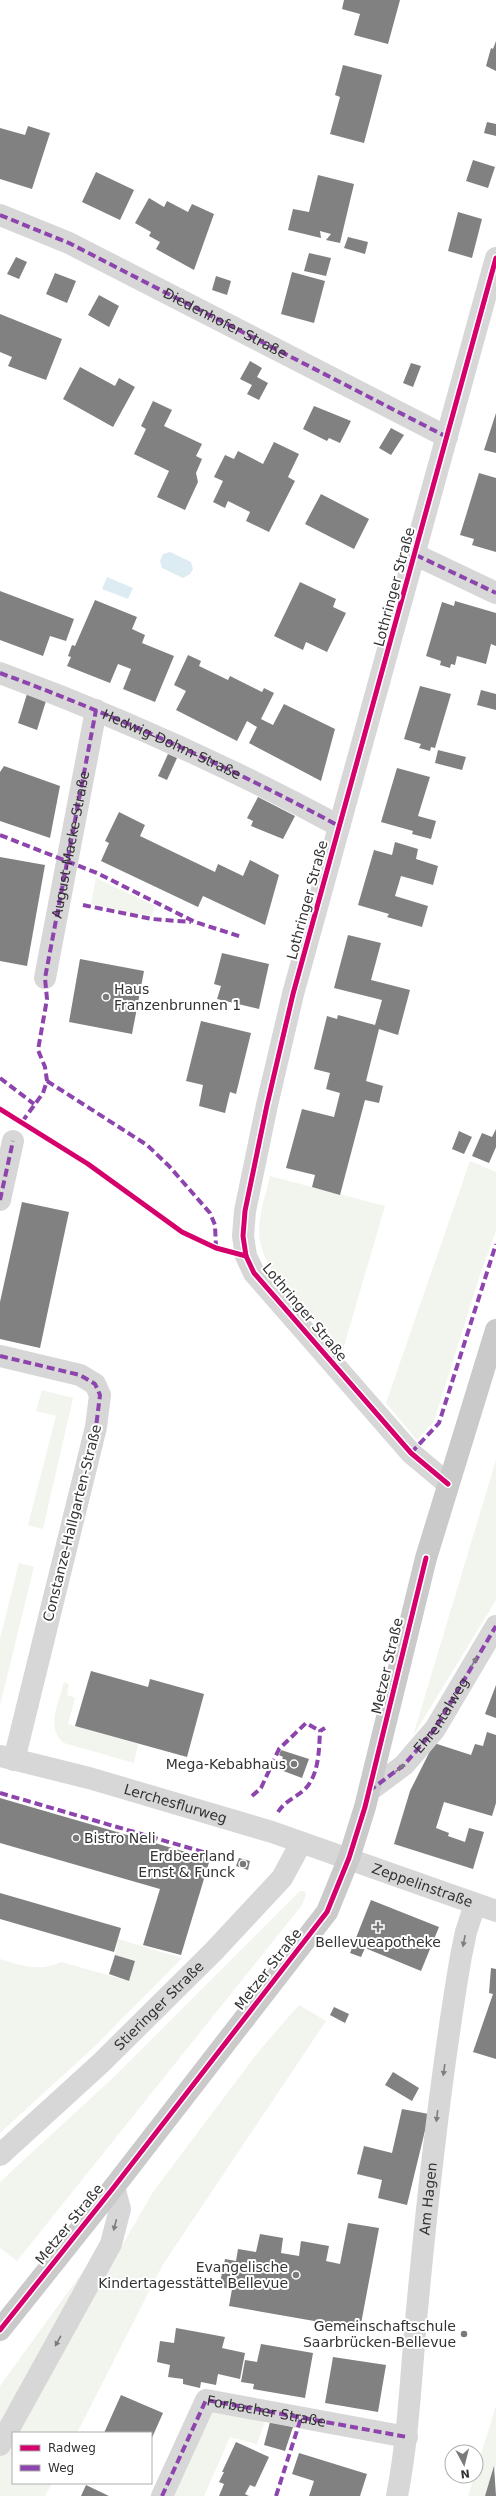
<svg xmlns="http://www.w3.org/2000/svg" width="496" height="2496" viewBox="0 0 496 2496" font-family="'DejaVu Sans',sans-serif">
<style>
.green{fill:#f1f5ed}
.water{fill:#ddebf3}
.building{fill:#818181}
.lines{fill:none;stroke-linecap:round;stroke-linejoin:round}
.minor{stroke:#d7d7d7;stroke-width:22}
.major{stroke:#cacaca;stroke-width:22}
.quiet{stroke:#8e44ad;stroke-width:4;stroke-dasharray:8 4;stroke-linecap:butt}
.cycleway-casing{stroke:#fff;stroke-width:8}
.cycleway{stroke:#d6006c;stroke-width:5}
.oneway{fill:#7d7d7d}
.poi-dot{fill:#7a7a7a;stroke:#fff;stroke-width:1.5}
.labels{text-anchor:middle;stroke-width:4;stroke-linejoin:round;paint-order:stroke}
.street-label{font-size:14px;fill:#333;stroke:#fff}
.poi-label{font-size:14px;fill:#333;stroke:#fff;text-anchor:end}
</style>
<rect width="100%" height="100%" fill="#fff"/>
<!-- green -->
<g class="green">
<path d="M 96,878 L 155,906 L 151,917 L 91,904 Z"/>
<path d="M 470,1161 L 496,1172 L 496,1231 L 479,1278 L 434,1421 L 417,1440 L 386,1403 Z"/>
<path d="M 270,1176 L 385,1206 L 342,1353 L 270,1266 C 250,1234 262,1211 270,1176 Z"/>
<path d="M 42,1390 L 73,1398 L 43,1529 L 28,1525 L 56,1416 L 36,1411 Z"/>
<path d="M 496,1460 L 496,1600 L 413,1736 Z"/>
<path d="M 19,1563 L 34,1567 L 0,1705 L 0,1639 Z"/>
<path d="M 64,1682 L 69,1684 L 67,1695 L 75,1698 L 68,1724 L 138,1744 L 134,1763 L 64,1743 C 45,1728 59,1702 64,1682 Z"/>
<path d="M 300,1891 L 305,1891 L 306,1895 L 302,1905 L 17,2261 L 0,2248 L 0,2182 L 116,2075 Z"/>
<path d="M 118,1939 L 182,1958 L 96,2045 L 0,2133 L 0,1959 C 21,1966 41,1972 61,1962 L 129,1981 L 135,1961 L 115,1955 Z"/>
<path d="M 299,2005 L 326,2021 L 162,2266 L 77,2433 L 13,2433 L 13,2483 L 52,2483 L 45,2496 L 0,2496 L 0,2386 L 94,2256 L 111,2265 L 153,2192 L 259,2051 Z"/>
<path d="M 496,2406 L 496,2467 L 485,2496 L 468,2496 Z"/>
<path d="M 212,2410 L 265,2421 L 257,2444 L 230,2437 L 204,2496 L 173,2496 Z"/>
</g>
<!-- water -->
<g class="water">
<path d="M 170,552 L 191,562 L 193,569 L 190,574 L 183,578 L 162,568 L 160,561 L 163,554 Z"/>
<path d="M 107,577 L 133,588 L 128,599 L 102,589 Z"/>
</g>
<!-- building -->
<g class="building">
<path d="M 344,0 L 400,0 L 388,44 L 354,35 L 360,14 L 342,9 Z"/>
<path d="M 496,41 L 496,71 L 486,66 L 491,48 L 493,49 Z"/>
<path d="M 343,65 L 382,75 L 364,143 L 330,134 L 340,97 L 335,95 Z"/>
<path d="M 487,122 L 496,124 L 496,136 L 484,133 Z"/>
<path d="M 28,126 L 50,133 L 32,189 L 0,179 L 0,128 L 25,135 Z"/>
<path d="M 473,160 L 495,167 L 488,188 L 466,181 Z"/>
<path d="M 96,172 L 134,190 L 120,220 L 82,202 Z"/>
<path d="M 318,175 L 354,184 L 340,243 L 326,240 L 331,234 L 320,231 L 321,238 L 288,230 L 293,209 L 309,212 Z"/>
<path d="M 149,198 L 164,207 L 167,201 L 188,212 L 192,204 L 214,214 L 194,270 L 156,249 L 160,242 L 149,236 L 151,232 L 135,223 Z"/>
<path d="M 458,212 L 482,219 L 472,258 L 448,251 Z"/>
<path d="M 348,237 L 368,242 L 365,254 L 344,248 Z"/>
<path d="M 309,253 L 331,258 L 326,276 L 304,271 Z"/>
<path d="M 16,257 L 27,262 L 19,279 L 7,274 Z"/>
<path d="M 292,272 L 325,281 L 314,323 L 281,314 Z"/>
<path d="M 55,273 L 76,281 L 67,303 L 46,294 Z"/>
<path d="M 216,276 L 231,281 L 227,295 L 212,290 Z"/>
<path d="M 99,295 L 119,306 L 109,327 L 88,315 Z"/>
<path d="M 0,314 L 62,339 L 46,380 L 8,366 L 12,357 L 0,352 Z"/>
<path d="M 250,361 L 262,368 L 257,377 L 268,383 L 259,400 L 247,394 L 252,385 L 240,379 Z"/>
<path d="M 411,363 L 421,366 L 413,387 L 403,383 Z"/>
<path d="M 80,367 L 115,386 L 119,378 L 135,387 L 113,427 L 63,399 Z"/>
<path d="M 153,401 L 172,410 L 164,426 L 202,444 L 196,456 L 202,459 L 196,473 L 198,482 L 185,510 L 157,497 L 169,471 L 134,454 L 146,429 L 141,426 Z"/>
<path d="M 314,406 L 351,421 L 340,443 L 329,438 L 327,441 L 303,429 Z"/>
<path d="M 496,413 L 496,453 L 484,450 Z"/>
<path d="M 391,428 L 404,435 L 391,455 L 379,448 Z"/>
<path d="M 274,442 L 299,454 L 288,477 L 295,481 L 269,532 L 246,521 L 250,512 L 228,501 L 225,508 L 213,502 L 223,481 L 214,477 L 225,455 L 234,459 L 238,451 L 263,464 Z"/>
<path d="M 479,473 L 496,478 L 496,552 L 472,545 L 474,539 L 460,535 Z"/>
<path d="M 321,494 L 369,519 L 354,549 L 305,524 Z"/>
<path d="M 300,582 L 336,599 L 333,607 L 346,613 L 327,652 L 306,642 L 303,650 L 274,636 Z"/>
<path d="M 0,591 L 74,619 L 66,641 L 50,636 L 43,656 L 0,640 Z"/>
<path d="M 95,600 L 137,617 L 132,629 L 145,635 L 142,643 L 174,656 L 155,702 L 123,689 L 131,669 L 118,664 L 110,683 L 67,666 L 71,657 L 68,656 L 72,645 L 75,646 Z"/>
<path d="M 455,601 L 496,613 L 496,646 L 491,644 L 486,664 L 457,656 L 455,665 L 451,664 L 450,668 L 440,665 L 441,661 L 426,656 L 442,602 L 454,606 Z"/>
<path d="M 188,655 L 201,661 L 199,666 L 228,680 L 230,676 L 262,692 L 264,688 L 274,693 L 261,719 L 273,725 L 284,704 L 335,729 L 321,781 L 249,743 L 257,727 L 247,721 L 237,741 L 176,710 L 186,691 L 174,685 Z"/>
<path d="M 420,686 L 451,694 L 435,748 L 431,747 L 430,751 L 419,748 L 421,744 L 404,739 Z"/>
<path d="M 481,690 L 496,694 L 496,710 L 477,705 Z"/>
<path d="M 27,694 L 46,701 L 37,730 L 18,723 Z"/>
<path d="M 438,750 L 466,757 L 462,770 L 435,763 Z"/>
<path d="M 168,754 L 177,758 L 167,780 L 158,776 Z"/>
<path d="M 4,766 L 60,786 L 50,838 L 0,821 L 0,772 Z"/>
<path d="M 397,768 L 430,777 L 418,816 L 436,821 L 431,839 L 412,834 L 413,831 L 381,822 Z"/>
<path d="M 258,797 L 295,816 L 283,839 L 251,826 L 253,821 L 247,818 Z"/>
<path d="M 119,812 L 145,825 L 140,836 L 215,872 L 218,864 L 243,876 L 250,860 L 279,875 L 265,925 L 203,896 L 198,907 L 101,861 L 109,843 L 105,841 Z"/>
<path d="M 395,842 L 418,849 L 416,859 L 438,866 L 433,885 L 401,876 L 395,896 L 428,906 L 422,927 L 387,917 L 389,914 L 358,905 L 374,850 L 392,855 Z"/>
<path d="M 0,857 L 45,865 L 27,966 L 0,961 Z"/>
<path d="M 348,935 L 381,943 L 371,980 L 410,990 L 398,1035 L 379,1029 L 366,1081 L 383,1086 L 379,1103 L 365,1100 L 340,1195 L 312,1187 L 315,1175 L 286,1168 L 302,1109 L 334,1117 L 340,1093 L 326,1089 L 330,1073 L 314,1069 L 327,1016 L 337,1019 L 338,1015 L 375,1025 L 382,1000 L 334,988 Z"/>
<path d="M 222,953 L 269,964 L 259,1009 L 217,999 L 221,986 L 214,984 Z"/>
<path d="M 80,959 L 144,971 L 132,1034 L 69,1022 Z"/>
<path d="M 201,1021 L 251,1033 L 236,1094 L 230,1092 L 225,1113 L 199,1106 L 203,1085 L 186,1081 Z"/>
<path d="M 496,1129 L 496,1147 L 489,1163 L 472,1156 L 482,1133 L 492,1137 Z"/>
<path d="M 459,1131 L 472,1137 L 464,1154 L 452,1149 Z"/>
<path d="M 22,1202 L 69,1212 L 40,1348 L 0,1339 L 0,1302 Z"/>
<path d="M 91,1671 L 148,1687 L 150,1679 L 204,1694 L 187,1757 L 75,1726 Z"/>
<path d="M 496,1685 L 496,1718 L 485,1714 Z"/>
<path d="M 487,1732 L 496,1735 L 496,1803 L 492,1816 L 444,1802 L 436,1828 L 449,1833 L 448,1836 L 465,1842 L 469,1828 L 484,1832 L 473,1869 L 394,1844 L 410,1791 L 434,1743 L 471,1755 L 475,1744 L 483,1746 Z"/>
<path d="M 281,1750 L 309,1759 L 302,1778 L 278,1769 L 283,1757 L 279,1755 Z"/>
<path d="M 0,1798 L 210,1859 L 181,1955 L 143,1945 L 160,1889 L 0,1843 Z"/>
<path d="M 239,1858 L 250,1861 L 248,1870 L 236,1866 Z"/>
<path d="M 0,1893 L 121,1928 L 114,1952 L 0,1919 Z"/>
<path d="M 371,1900 L 439,1927 L 421,1971 L 365,1948 L 361,1957 L 350,1953 Z"/>
<path d="M 115,1955 L 135,1961 L 129,1981 L 109,1974 Z"/>
<path d="M 491,1968 L 496,1969 L 496,2059 L 473,2052 L 493,1994 L 489,1993 Z"/>
<path d="M 334,2007 L 349,2014 L 345,2023 L 330,2015 Z"/>
<path d="M 393,2072 L 419,2088 L 412,2101 L 385,2085 Z"/>
<path d="M 402,2109 L 429,2114 L 407,2205 L 378,2198 L 382,2180 L 357,2174 L 364,2146 L 392,2153 Z"/>
<path d="M 348,2223 L 379,2228 L 360,2329 L 229,2306 L 232,2289 L 219,2287 L 225,2259 L 236,2261 L 238,2249 L 256,2252 L 260,2234 L 283,2238 L 281,2253 L 299,2256 L 301,2241 L 329,2246 L 326,2261 L 340,2264 Z"/>
<path d="M 176,2328 L 225,2337 L 222,2348 L 245,2353 L 240,2379 L 218,2374 L 216,2385 L 201,2382 L 200,2388 L 183,2384 L 183,2379 L 168,2377 L 170,2365 L 157,2362 L 160,2341 L 174,2343 Z"/>
<path d="M 261,2344 L 313,2353 L 305,2398 L 253,2389 L 254,2384 L 241,2382 L 245,2360 L 257,2362 Z"/>
<path d="M 333,2357 L 386,2365 L 378,2412 L 325,2403 Z"/>
<path d="M 121,2395 L 163,2413 L 151,2440 L 151,2433 L 104,2433 Z"/>
<path d="M 270,2422 L 293,2427 L 285,2451 L 264,2445 Z"/>
<path d="M 236,2442 L 269,2457 L 255,2487 L 250,2485 L 245,2494 L 249,2496 L 219,2496 L 224,2484 L 219,2482 L 224,2472 L 222,2472 Z"/>
<path d="M 299,2453 L 367,2474 L 360,2496 L 309,2496 L 314,2481 L 292,2474 Z"/>
<path d="M 494,2466 L 496,2496 L 485,2496 Z"/>
<path d="M 86,2485 L 109,2496 L 81,2496 Z"/>
</g>
<g class="lines">
<!-- minor -->
<g class="minor">
<path id="s1" d="M 0,215 L 69,243 L 447,437"/>
<path d="M 416,555 L 496,593"/>
<path d="M 0,673 C 117,716 230,767 339,826"/>
<path id="s2" d="M 45,978 L 96,710"/>
<path d="M 0,1200 L 13,1141"/>
<path d="M 0,1356 L 80,1375 L 95,1384 L 100,1395 L 96,1427 L 14,1760"/>
<path d="M 448,1484 L 411,1453 L 254,1273 L 246,1256 L 243,1236 L 245,1211 L 267,1105 L 293,994 L 496,258"/>
<path id="s3" d="M 0,1756 L 89,1778 L 272,1832 L 496,1911"/>
<path id="s4" d="M 369,1791 L 404,1765 L 435,1729 L 496,1626"/>
<path id="s5" d="M 0,2155 L 103,2061 L 214,1951 L 282,1878 L 301,1843"/>
<path d="M 0,2445 L 111,2244 L 120,2209 L 114,2187"/>
<path id="s6" d="M 162,2496 L 206,2400 L 407,2437"/>
<path id="s7" d="M 397,2496 C 409,2434 411,2372 417,2310 C 428,2191 441,2073 461,1956 L 466,1932 L 475,1904"/>
</g>
<!-- major -->
<path class="major" d="M 0,2330 L 114,2187 L 327,1912 L 349,1858 L 365,1807 L 426,1558 L 496,1330"/>
<!-- quiet -->
<g class="quiet">
<path d="M 0,215 L 69,243 L 447,437"/>
<path d="M 416,555 L 496,593"/>
<path id="s8" d="M 0,673 C 117,716 230,767 339,826"/>
<path d="M 0,835 L 97,873 L 195,922 L 242,937"/>
<path d="M 83,905 L 152,919 L 191,922"/>
<path d="M 0,1078 L 34,1104"/>
<path d="M 47,1081 L 147,1145 L 169,1166 L 210,1213 L 215,1225 L 216,1248"/>
<path d="M 22,1122 L 43,1093 L 47,1081 L 45,1067 L 38,1050 L 47,999 L 45,978 L 96,710"/>
<path d="M 0,1200 L 13,1141"/>
<path d="M 0,1356 L 80,1375 L 95,1384 L 100,1395 L 96,1427"/>
<path d="M 411,1453 L 439,1423 L 496,1244"/>
<path d="M 369,1791 L 404,1765 L 435,1729 L 496,1626"/>
<path d="M 0,1793 L 217,1856"/>
<path d="M 252,1796 L 261,1788 L 279,1749 L 306,1723 L 320,1731"/>
<path d="M 278,1812 C 285,1801 295,1798 304,1790 C 319,1776 319,1750 320,1731 L 325,1728"/>
<path d="M 162,2496 L 206,2400 L 407,2437"/>
<path d="M 276,2496 L 301,2418"/>
</g>
<defs>
<g id="cycleway">
<path d="M 0,1109 L 88,1164 L 182,1232 L 216,1248 L 246,1256"/>
<path d="M 448,1484 L 411,1453 L 254,1273 L 246,1256 L 243,1236 L 245,1211 L 267,1105 L 293,994 L 496,258"/>
<path d="M 0,2330 L 114,2187 L 327,1912 L 349,1858 L 365,1807 L 426,1558"/>
</g>
</defs>
<!-- cycleway casing -->
<use href="#cycleway" class="cycleway-casing"/>
<!-- cycleway -->
<use href="#cycleway" class="cycleway"/>
</g>
<!-- one-way arrows -->
<defs><path id="oneway-solid" d="M-6-.8H1V-3.2L6.5 0L1 3.2V.8H-6Z"/></defs>
<g class="oneway">
<use href="#oneway-solid" transform="translate(474 1662) rotate(-60)"/>
<use href="#oneway-solid" transform="translate(400 1768) rotate(-39)"/>
<use href="#oneway-solid" transform="translate(464 1941) rotate(101)"/>
<use href="#oneway-solid" transform="translate(444 2070) rotate(98)"/>
<use href="#oneway-solid" transform="translate(437 2116) rotate(97)"/>
<use href="#oneway-solid" transform="translate(115 2225) rotate(104)"/>
<use href="#oneway-solid" transform="translate(58 2341) rotate(119)"/>
</g>
<!-- markers -->
<g class="poi-dot">
<circle cx="106" cy="997" r="4"/>
<circle cx="294" cy="1764" r="4"/>
<circle cx="76" cy="1838" r="4"/>
<circle cx="243" cy="1864" r="4"/>
<path d="M376 1921h4v4h4v4h-4v4h-4v-4h-4v-4h4z"/>
<circle cx="296" cy="2275" r="4"/>
<circle cx="464" cy="2334" r="4"/>
</g>
<g class="labels">
<!-- street labels -->
<g class="street-label">
<text dy="5" stroke="none"><textPath href="#s1" startOffset="250">Diedenhofer Straße</textPath></text>
<text transform="translate(394 587) rotate(-75)" y="5">Lothringer Straße</text>
<text dy="5" stroke="none"><textPath href="#s8" startOffset="186">Hedwig-Dohm-Straße</textPath></text>
<text dy="5" stroke="none"><textPath href="#s2" startOffset="136">August-Macke-Straße</textPath></text>
<text transform="translate(307 900) rotate(-75)" y="5">Lothringer Straße</text>
<text transform="translate(305 1312) rotate(50)" y="5">Lothringer Straße</text>
<text transform="translate(72 1523) rotate(-76)" y="5">Constanze-Hallgarten-Straße</text>
<text transform="translate(387 1666) rotate(-77)" y="5">Metzer Straße</text>
<text dy="5" stroke="none"><textPath href="#s4" startOffset="106">Ehrentalweg</textPath></text>
<text dy="5" stroke="none"><textPath href="#s3" startOffset="182">Lerchesflurweg</textPath></text>
<text dy="5" stroke="none"><textPath href="#s3" startOffset="442">Zeppelinstraße</textPath></text>
<text transform="translate(268 1969) rotate(-52)" y="5">Metzer Straße</text>
<text dy="5" stroke="none"><textPath href="#s5" startOffset="218">Stieringer Straße</textPath></text>
<text dy="5" stroke="none"><textPath href="#s7" startOffset="299">Am Hagen</textPath></text>
<text transform="translate(69 2224) rotate(-51)" y="5">Metzer Straße</text>
<text dy="5" stroke="none"><textPath href="#s6" startOffset="167">Forbacher Straße</textPath></text>
</g>
<!-- poi labels -->
<g class="poi-label">
<text x="114" y="994" text-anchor="start">Haus<tspan x="114" dy="16">Franzenbrunnen 1</tspan></text>
<text x="286" y="1769">Mega-Kebabhaus</text>
<text x="84" y="1843" text-anchor="start">Bistro Neli</text>
<text x="235" y="1861">Erdbeerland<tspan x="235" dy="16">Ernst &amp; Funck</tspan></text>
<text x="378" y="1947" text-anchor="middle">Bellevueapotheke</text>
<text x="288" y="2272">Evangelische<tspan x="288" dy="16">Kindertagesstätte Bellevue</tspan></text>
<text x="456" y="2331">Gemeinschaftschule<tspan x="456" dy="16">Saarbrücken-Bellevue</tspan></text>
</g>
</g>
<!-- legend -->
<rect x="12" y="2432" width="140" height="52" fill="#ffffff" stroke="#adadad"/>
<rect x="20" y="2445" width="20" height="6" fill="#d6006c" stroke="#adadad"/>
<text x="48" y="2452" font-size="12" fill="#333333">Radweg</text>
<rect x="20" y="2465" width="20" height="6" fill="#8e44ad" stroke="#adadad"/>
<text x="48" y="2472" font-size="12" fill="#333333">Weg</text>
<!-- north arrow -->
<g transform="translate(464 2464) rotate(173)"><circle r="19" fill="#ffffff" stroke="#adadad"/>
<path d="M0-3L7 15L0 10L-7 15Z" fill="#7a7a7a"/>
<text y="-6" font-size="11" font-weight="bold" text-anchor="middle" fill="#333333">N</text>
</g>
</svg>
